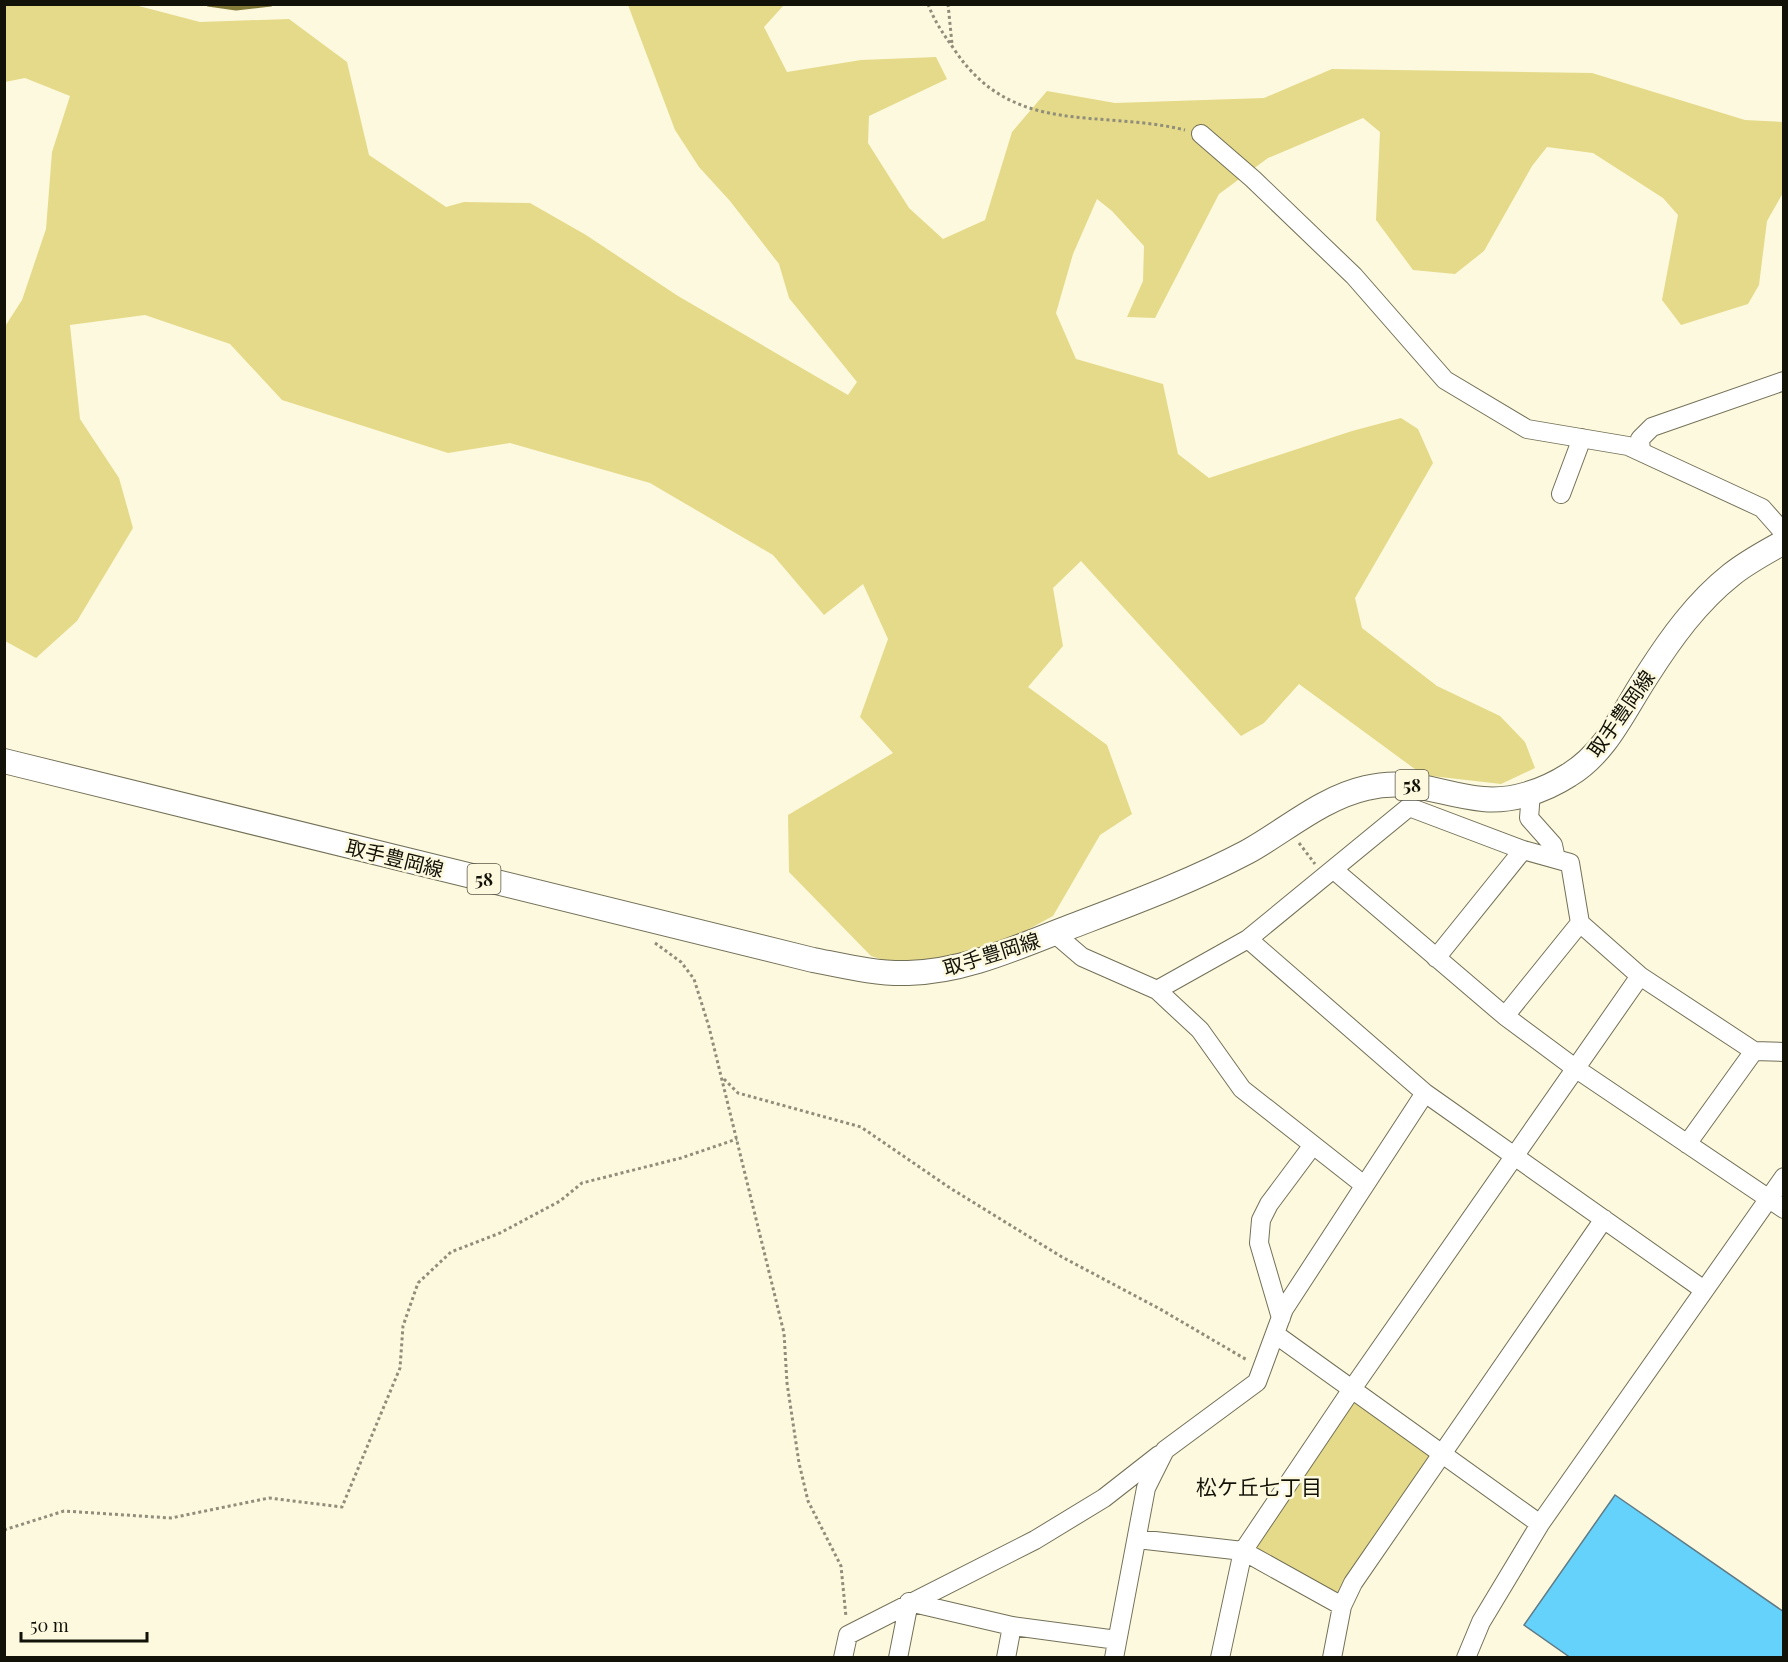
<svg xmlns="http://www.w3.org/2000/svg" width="1788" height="1662" font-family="'Playfair Display','Noto Sans JP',serif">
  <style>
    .green { fill: #e5da89 }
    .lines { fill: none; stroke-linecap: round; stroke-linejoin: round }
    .stream { stroke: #867c39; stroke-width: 5 }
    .building { fill: #65d2fb; stroke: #607b86; stroke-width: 1.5 }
    .minor-casing { stroke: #737058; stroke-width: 20 }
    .major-casing { stroke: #737058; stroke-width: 26 }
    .path { stroke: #908d7a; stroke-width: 3; stroke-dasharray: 3 3; stroke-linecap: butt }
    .minor { stroke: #fff; stroke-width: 18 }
    .major { stroke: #fff; stroke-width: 24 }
    .labels { text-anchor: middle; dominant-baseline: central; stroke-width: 5; stroke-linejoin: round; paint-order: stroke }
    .shield { fill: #fdf9de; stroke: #595749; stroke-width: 1.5 }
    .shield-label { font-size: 18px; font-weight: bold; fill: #131209 }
    .street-label { font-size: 20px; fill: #131209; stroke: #fdf9de }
    .neighbourhood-label { font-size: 21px; fill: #131209; stroke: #fdf9de }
  </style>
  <rect width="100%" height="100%" fill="#fdf9de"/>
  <!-- green -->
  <path class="green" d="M 5,5 L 135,5 L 200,22 L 289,19 L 347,62 L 369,155 L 446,207 L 464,202 L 530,203 L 586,235 L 678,296 L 848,395 L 857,382 L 789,298 L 779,264 L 730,201 L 699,167 L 675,130 L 628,5 L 784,5 L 764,27 L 787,72 L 861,60 L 936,57 L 947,79 L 869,116 L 868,143 L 909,208 L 943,239 L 985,220 L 1012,132 L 1047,91 L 1115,103 L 1264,98 L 1332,69 L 1592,73 L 1745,120 L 1783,122 L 1783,193 L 1767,221 L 1759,285 L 1748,304 L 1681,325 L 1662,300 L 1678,215 L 1663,198 L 1593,153 L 1547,147 L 1532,166 L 1484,251 L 1455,274 L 1413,270 L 1376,220 L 1380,132 L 1363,118 L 1268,158 L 1219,194 L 1155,318 L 1127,317 L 1143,281 L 1144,246 L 1112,211 L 1097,199 L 1073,254 L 1056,313 L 1076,359 L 1163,384 L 1178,454 L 1209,478 L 1352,431 L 1401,418 L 1418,429 L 1433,463 L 1355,598 L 1362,628 L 1437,686 L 1500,716 L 1525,742 L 1535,768 L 1501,784 L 1423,775 L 1299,684 L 1264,723 L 1241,736 L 1081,561 L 1053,588 L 1063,646 L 1028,687 L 1107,745 L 1132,814 L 1100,835 L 1053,916 L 1001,944 L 940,961 L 903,966 L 871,956 L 789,872 L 788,815 L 893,753 L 860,717 L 888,639 L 863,584 L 824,615 L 773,555 L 650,483 L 510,443 L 448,453 L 282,400 L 230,344 L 145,315 L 70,325 L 80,419 L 119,478 L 133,528 L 77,621 L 36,658 L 5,641 L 4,328 L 22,300 L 46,229 L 52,152 L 70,96 L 25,78 L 5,82 Z
    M 1352,1389 L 1444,1453 L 1342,1606 L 1243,1551 Z"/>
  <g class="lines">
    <!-- stream -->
    <path class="stream" d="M 208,4 L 236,8 L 271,4"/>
  </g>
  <!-- building -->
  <path class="building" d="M 1615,1495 L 1784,1612 L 1784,1658 L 1571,1658 L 1524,1625 Z"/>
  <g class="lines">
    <defs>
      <path id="minor" d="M 1201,134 L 1253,179 L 1354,276 L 1445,380 L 1527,429 L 1628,446 L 1762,508 L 1784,533
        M 1641,452 L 1640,439 L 1652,427 L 1784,381
        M 1561,494 L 1582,438
        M 1531,793 L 1529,818 L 1553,845 L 1556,859
        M 1334,870 L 1505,1016 L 1575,1068 L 1784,1209
        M 1054,933 L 1082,957 L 1157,990 L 1200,1030 L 1242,1089 L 1364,1185
        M 1436,958 L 1523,850
        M 1157,990 L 1248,939
        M 1505,1016 L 1580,923
        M 1425,1093 L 1704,1290
        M 1687,1144 L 1754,1051
        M 1281,1318 L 1259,1243 L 1261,1220 L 1269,1204 L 1313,1145
        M 1275,1334 L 1540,1524
        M 1137,1539 L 1243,1551 L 1342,1606
        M 909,1602 L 1012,1626 L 1117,1640
        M 843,1658 L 848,1635 L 1035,1540 L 1104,1498 L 1159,1455
        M 898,1658 L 909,1602
        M 1006,1658 L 1012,1626
        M 1114,1658 L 1146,1488 L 1165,1450 L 1257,1382 L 1284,1309 L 1425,1093 L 1248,939 L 1409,807 L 1523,850 L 1570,863 L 1580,923 L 1640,976 L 1754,1051 L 1784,1052
        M 1220,1658 L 1243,1551 L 1352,1389 L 1640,976
        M 1332,1658 L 1342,1606 L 1353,1583 L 1604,1219
        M 1466,1658 L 1481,1622 L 1540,1524 L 1784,1177"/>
      <path id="major" d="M 4,761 L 813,960 C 844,966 876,974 908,973 C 964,972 1018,947 1070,927 C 1130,904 1190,882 1247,852 C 1285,831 1322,798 1366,788 C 1412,777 1440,795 1483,799 C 1512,802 1544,791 1569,775 C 1607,752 1624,710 1648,674 C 1671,638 1697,602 1731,575 C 1747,562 1766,552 1784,542"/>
    </defs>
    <!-- minor casing -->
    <use href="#minor" class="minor-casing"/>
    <!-- major casing -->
    <use href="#major" class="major-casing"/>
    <!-- path -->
    <path class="path" d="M 928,4 C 935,23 945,36 956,52 C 1014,137 1099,109 1185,130
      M 948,4 L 952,44
      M 1299,843 L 1315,864
      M 655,943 L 681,962 L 694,979 L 709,1027 L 784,1333 L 787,1383 L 799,1463 L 808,1501 L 841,1566 L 846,1617
      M 724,1079 L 738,1093 L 861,1127 L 950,1188 L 1062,1257 L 1160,1309 L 1247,1360
      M 4,1530 L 64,1511 L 171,1518 L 269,1498 L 342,1507 L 400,1368 L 403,1326 L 418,1283 L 451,1252 L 500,1233 L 560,1201 L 582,1183 L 681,1158 L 737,1139"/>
    <!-- minor -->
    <use href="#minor" class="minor"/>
    <!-- major -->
    <use href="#major" class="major"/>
  </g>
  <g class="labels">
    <!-- shield labels -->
    <g class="shield">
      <rect x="1395.5" y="770" width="33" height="30" rx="4.5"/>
      <rect x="467.5" y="864" width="33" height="30" rx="4.5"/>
    </g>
    <g class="shield-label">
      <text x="1412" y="785">58</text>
      <text x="484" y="879">58</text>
    </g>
    <!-- street labels -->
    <g class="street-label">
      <text transform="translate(1620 713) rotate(-55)">取手豊岡線</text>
      <text transform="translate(395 857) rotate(14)">取手豊岡線</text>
      <text transform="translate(991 953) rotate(-17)">取手豊岡線</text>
    </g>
    <!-- neighbourhood labels -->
    <g class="neighbourhood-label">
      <text x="1259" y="1486">松ケ丘七丁目</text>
    </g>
  </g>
  <!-- border -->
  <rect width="1788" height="1662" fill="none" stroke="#131209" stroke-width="12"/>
  <!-- scale -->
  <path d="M21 1632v9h126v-9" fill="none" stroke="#131209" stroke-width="3"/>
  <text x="30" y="1632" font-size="18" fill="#131209" stroke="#fdf9de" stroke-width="4.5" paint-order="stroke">50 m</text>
</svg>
